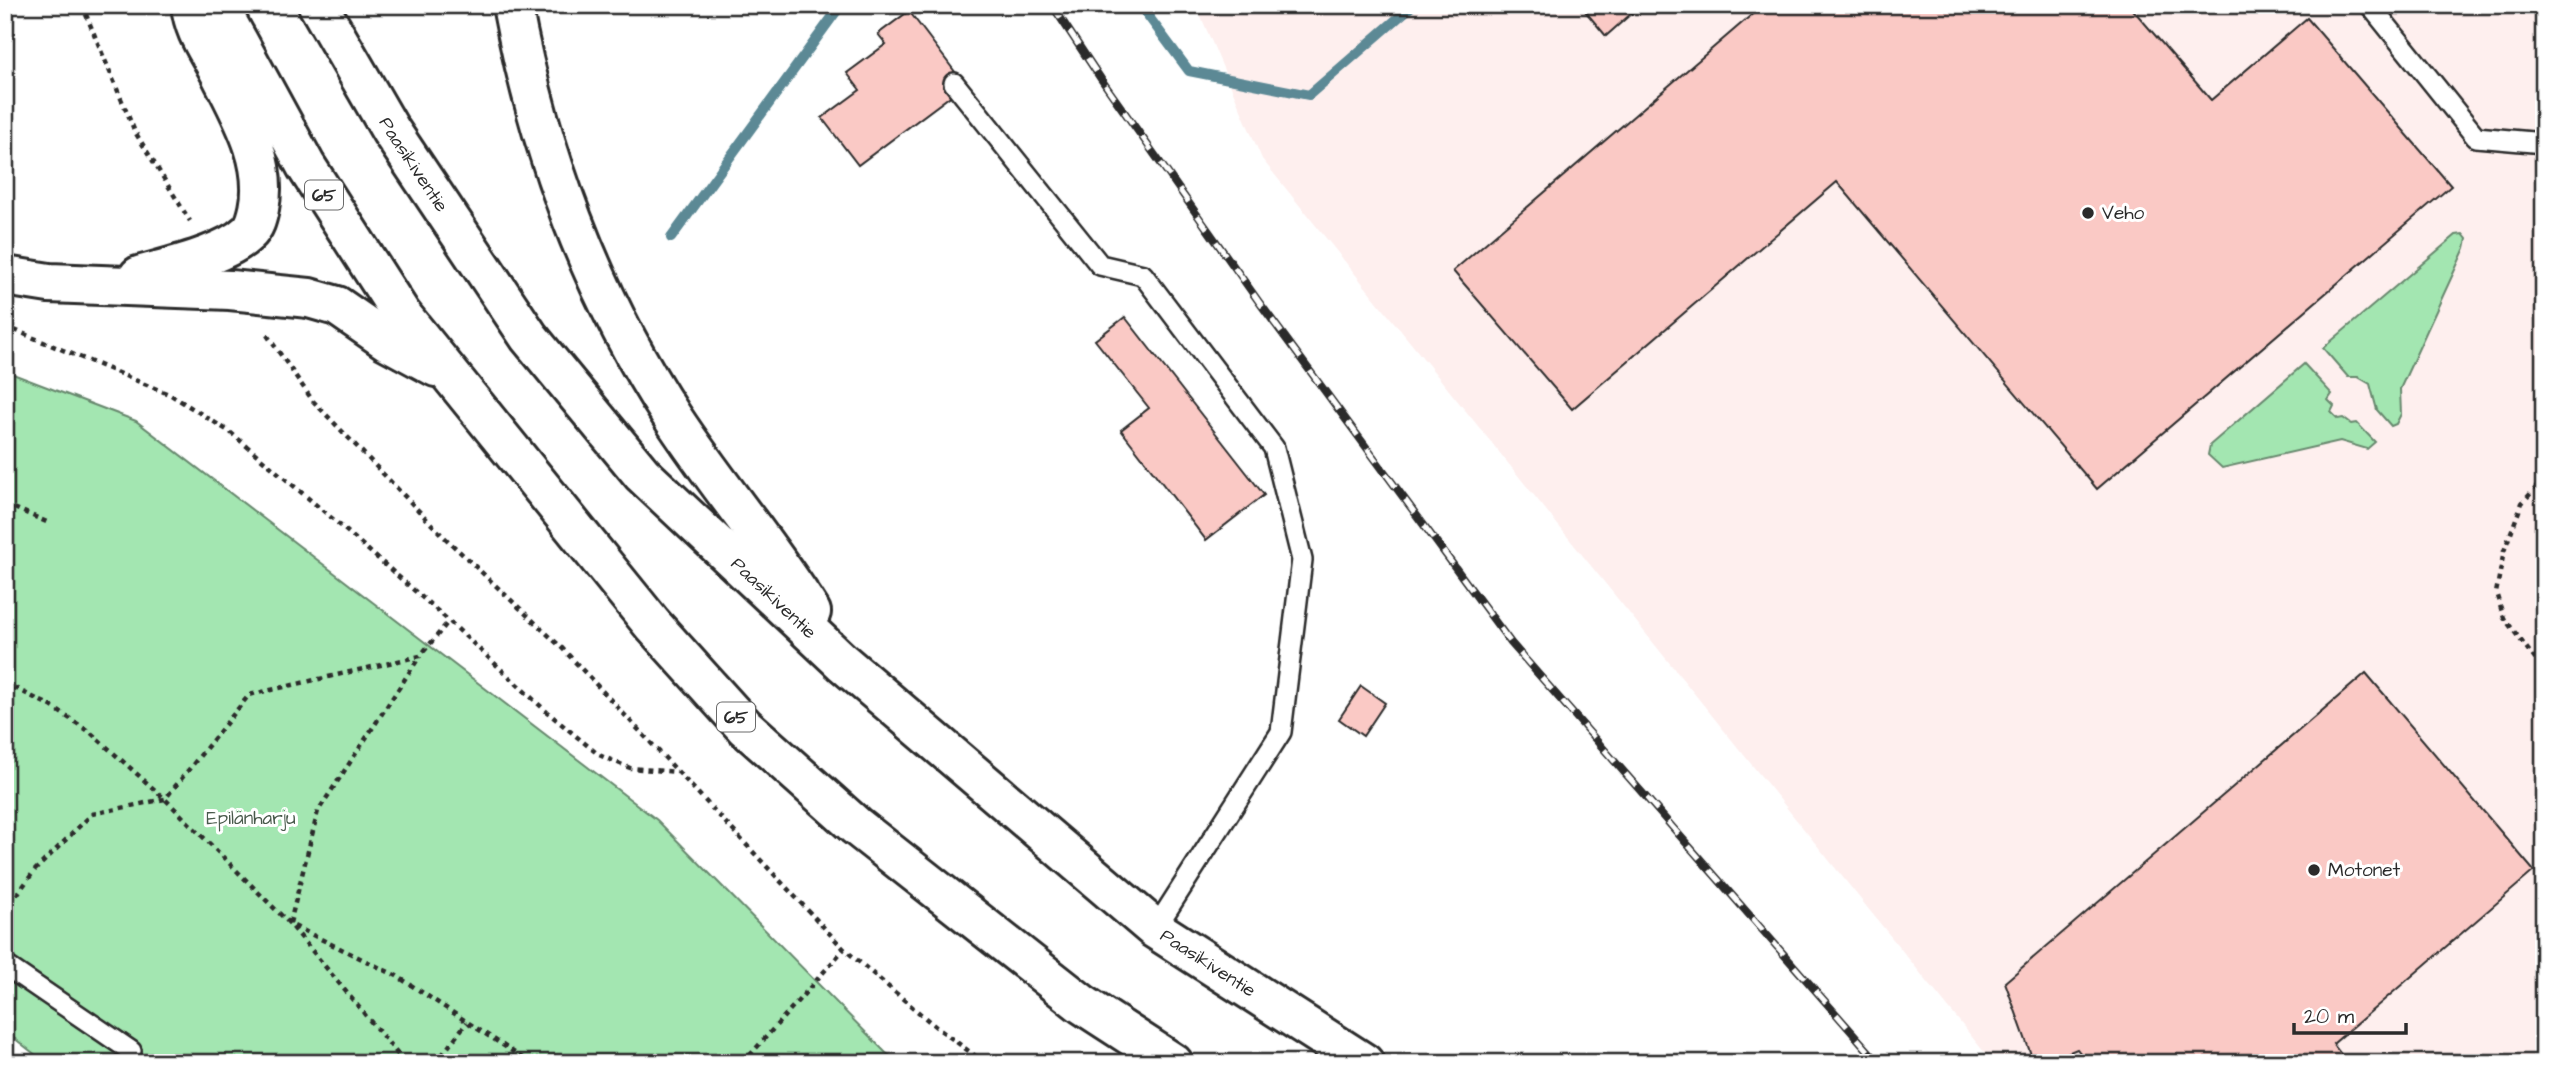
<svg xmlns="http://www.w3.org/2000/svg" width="2549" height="1068" font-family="'Architects Daughter',sans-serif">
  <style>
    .built { fill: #feefee }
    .green { fill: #a3e6b1; stroke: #67886e; stroke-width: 2 }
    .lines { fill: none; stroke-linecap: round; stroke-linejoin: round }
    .stream { stroke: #5c8995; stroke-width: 10 }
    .building { fill: #fac9c5; stroke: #2b2b2b; stroke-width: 2 }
    .lane-casing { stroke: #2b2b2b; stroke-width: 24 }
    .highway-casing { stroke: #2b2b2b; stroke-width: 44 }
    .path { stroke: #2b2b2b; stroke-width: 4.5; stroke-dasharray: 5 5; stroke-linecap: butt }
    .lane { stroke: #fff; stroke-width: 19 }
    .highway { stroke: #fff; stroke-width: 38 }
    .rail-casing { stroke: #2b2b2b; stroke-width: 8 }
    .rail { stroke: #fff; stroke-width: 5; stroke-dasharray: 16; stroke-linecap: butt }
    .poi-dot { fill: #2b2b2b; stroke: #fff; stroke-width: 2.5 }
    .labels { text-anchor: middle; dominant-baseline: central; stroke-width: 6; stroke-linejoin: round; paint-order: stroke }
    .shield { fill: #fff; stroke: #6b6b6b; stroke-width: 2 }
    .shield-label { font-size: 18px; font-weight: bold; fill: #2b2b2b }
    .street-label { font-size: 19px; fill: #2b2b2b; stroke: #fff }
    .poi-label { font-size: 19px; fill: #2b2b2b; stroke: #fff; text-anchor: start }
    .park-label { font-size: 19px; fill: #495a4c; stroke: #fff }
  </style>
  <rect width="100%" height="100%" fill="#fff"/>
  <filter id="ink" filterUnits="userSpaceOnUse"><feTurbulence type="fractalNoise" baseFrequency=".0143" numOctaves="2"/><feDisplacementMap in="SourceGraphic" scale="14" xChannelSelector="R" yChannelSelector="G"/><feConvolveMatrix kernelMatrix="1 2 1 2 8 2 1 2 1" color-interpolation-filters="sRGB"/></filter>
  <g filter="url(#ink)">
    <!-- built -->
    <path class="built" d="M 1196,5 L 2544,5 L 2544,1063 L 1993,1063 L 1262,159 Z"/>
    <!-- green -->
    <path class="green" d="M 2463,234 L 2467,239 L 2465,248 L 2400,389 L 2401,414 L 2396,424 L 2391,426 L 2377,410 L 2370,384 L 2358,377 L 2348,377 L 2323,348 L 2456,235 Z
      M 2304,364 L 2332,394 L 2328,400 L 2334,406 L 2331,412 L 2338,419 L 2343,418 L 2351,424 L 2357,423 L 2375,442 L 2367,449 L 2340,441 L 2222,468 L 2208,455 L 2210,445 Z
      M 5,371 L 136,421 L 657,820 L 886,1053 L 901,1063 L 46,1063 L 5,1031 Z"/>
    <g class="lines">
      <!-- stream -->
      <path class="stream" d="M 1140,5 L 1189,71 L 1309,95 L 1413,5
        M 671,238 L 841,5"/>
    </g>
    <!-- building -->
    <path class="building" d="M 1580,5 L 1641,5 L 1606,36 Z
      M 1763,5 L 2129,5 L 2211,100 L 2307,18 L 2451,186 L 2097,489 L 1837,182 L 1572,409 L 1453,271 Z
      M 909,11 L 965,85 L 858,165 L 822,118 L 860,90 L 847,73 L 886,44 L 878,34 Z
      M 1125,317 L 1264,495 L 1206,540 L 1121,430 L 1149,408 L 1095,340 Z
      M 2366,673 L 2534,871 L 2333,1044 L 2348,1063 L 2088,1063 L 2077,1049 L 2043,1063 L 2034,1063 L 2005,982 Z
      M 1361,686 L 1385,703 L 1363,736 L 1339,719 Z"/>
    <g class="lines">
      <defs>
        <path id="lane" d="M 2370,5 L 2476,137 L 2544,143
          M 954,83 L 1100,265 L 1143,275 L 1274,448 L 1302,560 L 1281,732 L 1155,929
          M 5,965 L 131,1051"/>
        <g id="highway">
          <path d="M 218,5 L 306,166 L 401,314 L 652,624 L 745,727 L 856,826 L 1082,1004 L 1173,1063"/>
          <path id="s1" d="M 318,5 L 391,131 L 529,337 L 642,474 L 842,662 L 1155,929 L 1364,1063"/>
          <path d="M 512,5 C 539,151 592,294 673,418 C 717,485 769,545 811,612"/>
          <path d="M 5,276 L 49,283 L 230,290 L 309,298 L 337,306 L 386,340 L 436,367"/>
          <path d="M 139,276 C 170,267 225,255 248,233 C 255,227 257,218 259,209 C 269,161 241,115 220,73 C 208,49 194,33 191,5"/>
        </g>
      </defs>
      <!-- lane casing -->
      <use href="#lane" class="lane-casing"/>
      <!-- highway casing -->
      <use href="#highway" class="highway-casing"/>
      <!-- path -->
      <path class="path" d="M 82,5 L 135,132 L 190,221
        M 5,326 L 171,395 L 230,432 L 334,520 L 449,621 L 547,712 L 599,755 L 630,768 L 677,772
        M 267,335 L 313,401 L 443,536 L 562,648 L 844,949 L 936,1027 L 985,1063
        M 2544,479 L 2522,503 L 2504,551 L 2496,593 L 2504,618 L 2544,671
        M 5,504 L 49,523
        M 5,683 L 51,706 L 90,732 L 165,799 L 290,924 L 405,1063
        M 5,911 L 35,870 L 92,814 L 165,799 L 249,695 L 420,656 L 449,621
        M 290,923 L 318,811 L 420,656
        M 294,926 L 397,976 L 530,1063
        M 436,1063 L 467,1022
        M 743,1063 L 844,949"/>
      <!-- lane -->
      <use href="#lane" class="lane"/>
      <!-- highway -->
      <use href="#highway" class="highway"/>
      <defs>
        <path id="rail" d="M 1052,5 L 1101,79 L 1259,302 L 1511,643 L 1879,1063"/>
      </defs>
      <!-- rail casing -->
      <use href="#rail" class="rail-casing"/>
      <!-- rail -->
      <use href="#rail" class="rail"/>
    </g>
  </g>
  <!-- markers -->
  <g class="poi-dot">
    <circle cx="2088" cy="213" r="7"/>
    <circle cx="2314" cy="870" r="7"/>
  </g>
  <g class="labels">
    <!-- shield labels -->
    <g class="shield">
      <rect x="305" y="180.5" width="38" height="29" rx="5"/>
      <rect x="717" y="702.5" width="38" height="29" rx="5"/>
    </g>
    <g class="shield-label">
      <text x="324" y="195">65</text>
      <text x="736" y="717">65</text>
    </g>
    <!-- street labels -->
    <g class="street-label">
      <text stroke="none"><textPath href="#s1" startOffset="186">Paasikiventie</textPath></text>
      <text stroke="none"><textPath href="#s1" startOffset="752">Paasikiventie</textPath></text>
      <text stroke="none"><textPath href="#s1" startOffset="1320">Paasikiventie</textPath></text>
    </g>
    <!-- poi labels -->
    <g class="poi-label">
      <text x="2102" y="213">Veho</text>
      <text x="2328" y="870">Motonet</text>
    </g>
    <!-- park labels -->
    <g class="park-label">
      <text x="251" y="818">Epilänharju</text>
    </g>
  </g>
  <!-- margin -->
  <rect width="2549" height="1068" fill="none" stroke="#fff" stroke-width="28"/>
  <rect x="14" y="14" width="2521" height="1040" fill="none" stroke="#2b2b2b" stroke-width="2.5" filter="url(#ink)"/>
  <!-- scale -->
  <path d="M2294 1023v10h112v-10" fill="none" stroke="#2b2b2b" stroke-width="3.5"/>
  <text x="2304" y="1023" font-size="21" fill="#2b2b2b" stroke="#ffffff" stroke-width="5" paint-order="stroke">20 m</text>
</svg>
